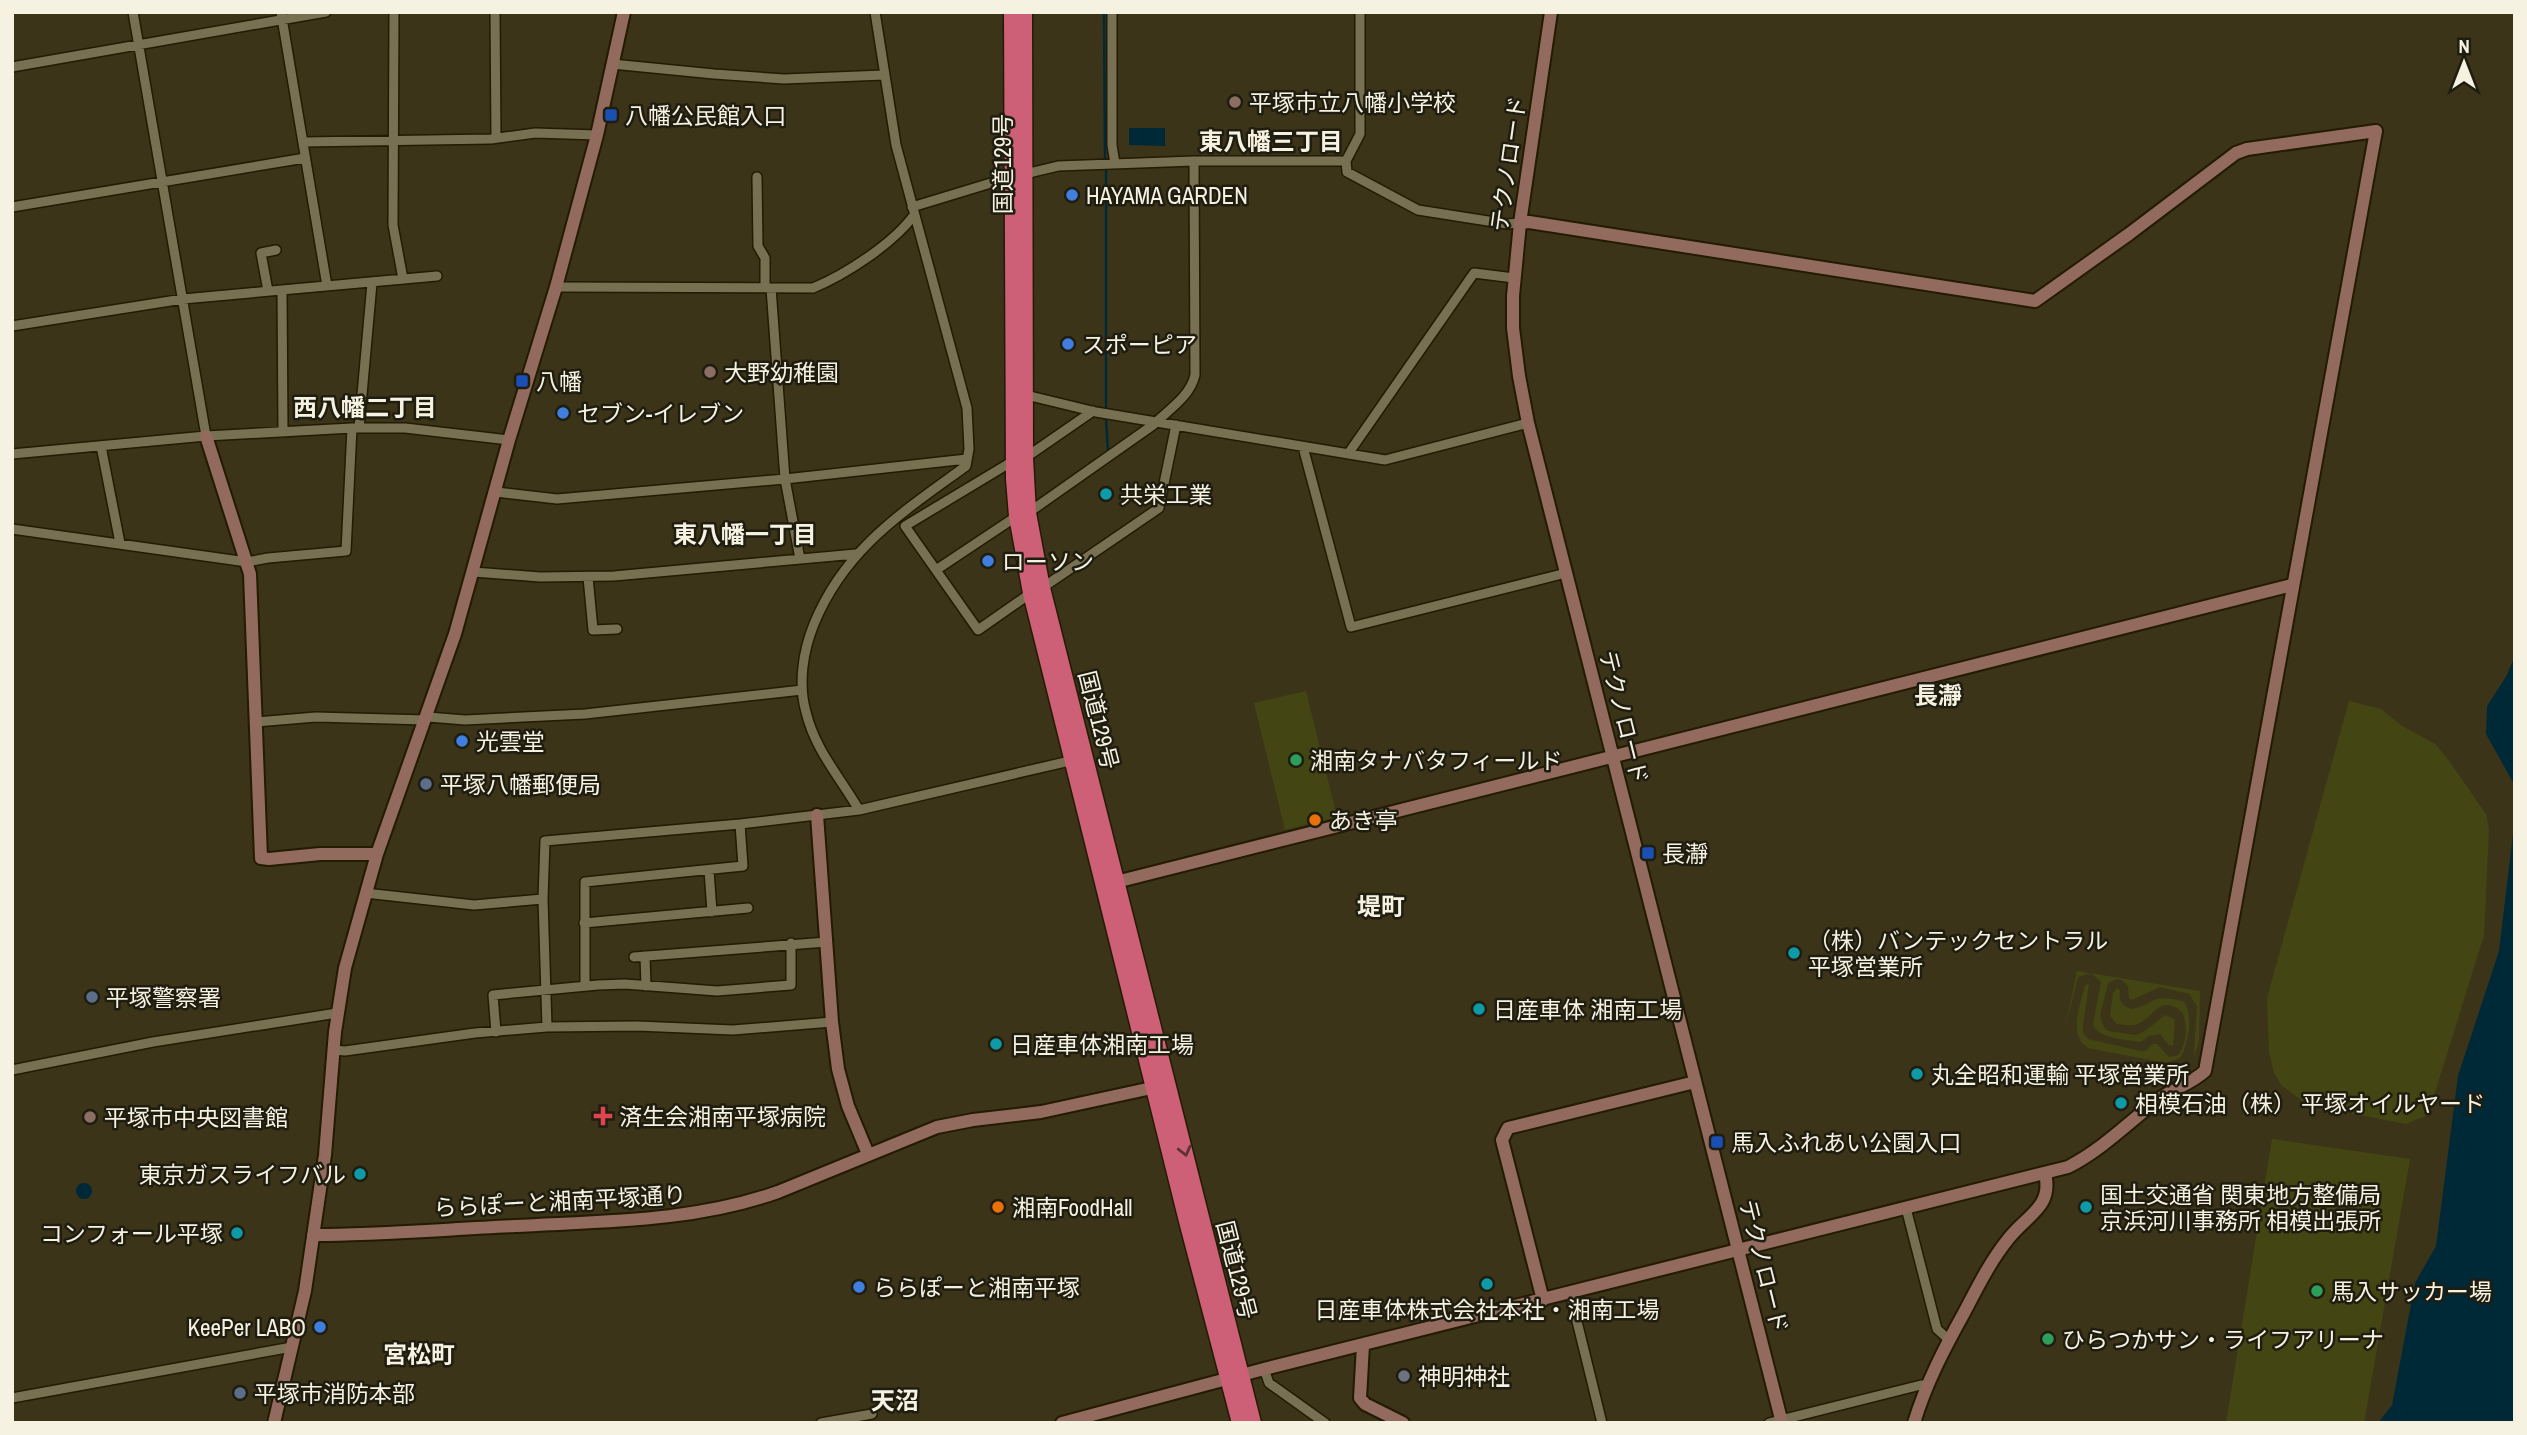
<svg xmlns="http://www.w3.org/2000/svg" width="2527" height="1435" font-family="'Archivo Narrow','Noto Sans JP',sans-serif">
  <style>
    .green { fill: #434613 }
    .water { fill: #002937 }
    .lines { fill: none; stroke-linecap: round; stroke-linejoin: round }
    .stream { stroke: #002937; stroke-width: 2.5 }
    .street-casing { stroke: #231b02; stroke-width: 12 }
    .secondary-casing { stroke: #231b02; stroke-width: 16 }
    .highway-casing { stroke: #231b02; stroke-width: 19 }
    .street { stroke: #787053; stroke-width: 9 }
    .secondary { stroke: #926b5e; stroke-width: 12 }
    .highway { stroke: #cd5f76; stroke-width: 16 }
    .oneway { stroke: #5c3334 }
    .education-dot { fill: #8d6e63; stroke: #1f1c10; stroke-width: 2.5 }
    .transit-dot { fill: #1a4fb4; stroke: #1f1c10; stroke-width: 2.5 }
    .shop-dot { fill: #3f7fe0; stroke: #1f1c10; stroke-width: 2.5 }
    .culture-dot { fill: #0f9aa8; stroke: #1f1c10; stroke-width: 2.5 }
    .leisure-dot { fill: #2e9e5b; stroke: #1f1c10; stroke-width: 2.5 }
    .service-dot { fill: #5c6f8a; stroke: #1f1c10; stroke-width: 2.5 }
    .food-dot { fill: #e8710a; stroke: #1f1c10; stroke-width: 2.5 }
    .health-dot { fill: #e0444e; stroke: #1f1c10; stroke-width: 2.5 }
    .worship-dot { fill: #6b7280; stroke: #1f1c10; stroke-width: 2.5 }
    .labels { text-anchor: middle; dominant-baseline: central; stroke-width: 5; stroke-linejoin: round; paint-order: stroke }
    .poi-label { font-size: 23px; fill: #f6f2e2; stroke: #1f1c10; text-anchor: start }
    .street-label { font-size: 23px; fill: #f6f2e2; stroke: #1f1c10 }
    .neighbourhood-label { font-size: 24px; font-weight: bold; fill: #f6f2e2; stroke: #1f1c10 }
  </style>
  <rect width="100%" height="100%" fill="#3c3419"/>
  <!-- green -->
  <path class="green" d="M 1306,691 L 1337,817 L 1285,830 L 1254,703 Z
    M 2349,701 L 2381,709 L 2402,726 L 2435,744 L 2447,758 L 2486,814 L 2489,829 L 2484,935 L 2428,1115 L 2406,1124 L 2308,1105 L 2281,1085 L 2274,1073 L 2269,1052 L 2267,998 Z
    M 2077,971 L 2200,991 L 2199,1042 L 2194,1056 L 2197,1006 L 2189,994 L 2160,987 L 2132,1000 L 2129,998 L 2128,986 L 2122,980 L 2116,979 L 2108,983 L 2100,1016 L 2104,1027 L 2108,1031 L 2136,1035 L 2145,1031 L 2165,1015 L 2175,1019 L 2173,1046 L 2169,1045 L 2160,1034 L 2149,1036 L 2140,1042 C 2125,1039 2098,1039 2093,1024 L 2101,982 L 2091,973 L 2078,977 L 2064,1033 Z
    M 2089,984 L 2083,1025 L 2083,1032 L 2088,1039 L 2140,1051 L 2146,1051 L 2152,1044 L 2157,1044 L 2169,1057 L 2178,1055 C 2187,1044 2188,1024 2182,1012 C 2159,992 2153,1021 2134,1025 C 2128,1026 2122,1024 2117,1024 L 2110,1016 L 2113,993 L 2117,988 L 2120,990 C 2118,1001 2122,1007 2133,1009 C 2159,1001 2152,994 2183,1001 C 2194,1013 2189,1045 2180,1058 L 2166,1063 L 2088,1048 C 2067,1035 2081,1004 2085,985 Z
    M 2272,1139 L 2410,1159 L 2364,1423 L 2226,1423 Z"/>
  <!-- water -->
  <path class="water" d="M 1129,128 L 1165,128 L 1165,146 L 1129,145 Z
    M 2515,655 L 2515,786 L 2486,734 L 2487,706 L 2507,675 Z
    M 2515,817 L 2515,1423 L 2378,1423 L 2392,1405 L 2415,1283 L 2436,1246 L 2458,1076 L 2499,951 Z
    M76 1191a8 8 0 1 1 16 0a8 8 0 1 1-16 0Z"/>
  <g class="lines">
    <!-- stream -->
    <path class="stream" d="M 1104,12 L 1105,158
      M 1106,169 L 1106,408
      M 1106,418 L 1108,453"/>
    <defs>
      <path id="street" d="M 133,12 L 206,436
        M 281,12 L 327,286
        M 394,12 L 393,225 L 403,279
        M 495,12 L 496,138
        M 1112,12 L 1112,145 L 1115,164
        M 612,64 L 714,74 L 784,79 L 884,75
        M 12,67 L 326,12
        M 303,142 L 491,139 L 535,133 L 597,135
        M 1346,161 L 1360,134 L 1360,12
        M 757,177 L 758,246 L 765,258 L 765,288
        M 12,207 L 305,158
        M 912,207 L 1004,179 L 1058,166 L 1194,161 L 1346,161 L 1347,172 L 1418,210 L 1507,224 L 1520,223
        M 556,287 L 813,288 C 845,275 894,243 914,215
        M 771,288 L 785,479 L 800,559
        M 282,290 L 283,431
        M 268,291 L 261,253 L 276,250
        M 12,326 L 183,299 L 437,276
        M 1026,395 L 1096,412 L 1385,460 L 1528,423
        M 359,428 L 372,283
        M 101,446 L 120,543
        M 1303,447 L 1351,627 L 1566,573
        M 12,454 L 206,436 L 352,428 L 405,428 L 509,440
        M 1348,454 L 1474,273 L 1514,278
        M 1025,458 L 1093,411
        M 1013,461 L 905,526 L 978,630 L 1031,593
        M 496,492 L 557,499 L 785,479 L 967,459
        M 1028,513 L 1153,425 C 1168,410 1190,397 1195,375 L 1194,161
        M 12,529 L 247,562 L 268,558 L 346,551 L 352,428
        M 936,570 L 1017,516
        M 473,572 L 540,577 L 614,576 L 856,554
        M 588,577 L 593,630 L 617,629
        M 1042,588 L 1159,508 L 1176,425
        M 428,717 L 465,720 L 585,714 L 802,690
        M 256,722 L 316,717 L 426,720
        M 859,810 C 840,777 815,750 806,712 C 798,684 803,651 814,624 C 845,548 903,512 966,466 L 969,449 L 967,408 L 896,145 L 875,12
        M 709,870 L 712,912
        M 365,893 L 474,905 L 543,899
        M 584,923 L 748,908
        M 645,956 L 646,986
        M 634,957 L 827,942
        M 585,986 L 585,882 L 743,866 L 740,824
        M 547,1027 L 543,899 L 545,841 L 740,824 L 859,810 L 1074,760
        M 496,1032 L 493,995 L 598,985 L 625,984 L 717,991 L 791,985 L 791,943
        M 333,1050 L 345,1051 L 475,1033 L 547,1027 L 637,1026 L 733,1030 L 832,1022
        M 12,1070 L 153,1042 L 337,1013
        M 1906,1208 L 1937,1329 L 1948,1339
        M 1570,1293 L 1602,1423
        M 1264,1369 L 1269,1383 L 1325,1423
        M 12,1398 L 292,1347
        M 821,1423 L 872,1414
        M 1769,1423 L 1921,1385 L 1927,1385"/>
      <path id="secondary" d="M 1551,12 L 1520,223 L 1513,296 L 1513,328 L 1519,376 L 1528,423 L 1782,1423
        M 206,436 L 250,574 L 261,858 L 269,859 L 320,854 L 377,854
        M 817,815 L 832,1022 L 838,1069 L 848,1106 L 868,1154
        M 1108,884 L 2292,585
        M 313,1235 C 380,1235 448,1229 515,1226 C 604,1221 693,1222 778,1192 L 937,1127 L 973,1120 L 1041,1112 L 1161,1086
        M 1543,1300 L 1502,1140 L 1508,1128 L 1695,1082
        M 1363,1345 L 1360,1398 L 1365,1404 L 1403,1423
        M 274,1423 L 305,1291 L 325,1155 L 335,1032 L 345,968 L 377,854 L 455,634 L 509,440 L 556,287 L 597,135 L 624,12
        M 1062,1423 L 1264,1369 L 2068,1167 C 2101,1150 2126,1125 2155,1102 C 2170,1090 2191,1084 2205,1071 L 2376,131 L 2247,149 L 2236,153 L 2129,234 L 2035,301 L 1529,222 L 1520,223
        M 1914,1423 C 1926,1383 1945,1347 1965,1311 C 1978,1286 1991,1260 2009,1238 C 2028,1214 2053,1207 2045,1173"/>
      <path id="highway" d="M 1012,12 L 1014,479 L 1017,516 L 1031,593 L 1187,1221 L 1240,1423
        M 1024,12 L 1025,458 L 1028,513 L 1042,588 L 1253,1423"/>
    </defs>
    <!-- street casing -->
    <use href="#street" class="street-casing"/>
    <!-- secondary casing -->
    <use href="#secondary" class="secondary-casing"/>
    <!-- highway casing -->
    <use href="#highway" class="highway-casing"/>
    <!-- street -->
    <use href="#street" class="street"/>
    <!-- secondary -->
    <use href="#secondary" class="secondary"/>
    <!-- highway -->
    <use href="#highway" class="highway"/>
  </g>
  <!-- one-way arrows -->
  <defs><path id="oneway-chevron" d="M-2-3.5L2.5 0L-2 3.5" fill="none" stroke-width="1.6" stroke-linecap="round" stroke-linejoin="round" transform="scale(1.75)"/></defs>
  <use class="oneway" href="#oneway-chevron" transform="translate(1185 1151) rotate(76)"/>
  <!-- markers -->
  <g class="education-dot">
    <circle cx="1235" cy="102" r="7"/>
    <circle cx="710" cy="372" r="7"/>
    <circle cx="90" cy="1117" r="7"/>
  </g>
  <g class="transit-dot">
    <rect x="604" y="108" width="14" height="14" rx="3.5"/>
    <rect x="515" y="374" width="14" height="14" rx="3.5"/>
    <rect x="1641" y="846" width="14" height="14" rx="3.5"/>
    <rect x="1710" y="1135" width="14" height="14" rx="3.5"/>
  </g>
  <g class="shop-dot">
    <circle cx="1072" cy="195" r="7"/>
    <circle cx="1068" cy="344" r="7"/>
    <circle cx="563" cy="413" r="7"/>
    <circle cx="988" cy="561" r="7"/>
    <circle cx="462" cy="741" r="7"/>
    <circle cx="859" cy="1287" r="7"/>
    <circle cx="320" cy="1327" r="7"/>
  </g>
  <g class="culture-dot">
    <circle cx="1106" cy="494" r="7"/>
    <circle cx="1794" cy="953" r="7"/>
    <circle cx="1479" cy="1009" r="7"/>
    <circle cx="996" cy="1044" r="7"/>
    <circle cx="1917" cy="1074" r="7"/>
    <circle cx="2121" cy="1103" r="7"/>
    <circle cx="360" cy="1174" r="7"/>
    <circle cx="2086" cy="1207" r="7"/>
    <circle cx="237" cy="1233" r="7"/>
    <circle cx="1487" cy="1284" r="7"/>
  </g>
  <g class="leisure-dot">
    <circle cx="1296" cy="760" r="7"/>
    <circle cx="2317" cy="1291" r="7"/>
    <circle cx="2048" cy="1339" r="7"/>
  </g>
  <g class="service-dot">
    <circle cx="426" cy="784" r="7"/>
    <circle cx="92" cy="997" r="7"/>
    <circle cx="240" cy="1393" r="7"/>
  </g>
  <g class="food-dot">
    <circle cx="1315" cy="820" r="7"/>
    <circle cx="998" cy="1207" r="7"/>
  </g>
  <path class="health-dot" d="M599.5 1105.5h7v7h7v7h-7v7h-7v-7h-7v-7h7z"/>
  <circle class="worship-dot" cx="1404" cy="1376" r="7"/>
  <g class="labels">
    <!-- poi labels -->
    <g class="poi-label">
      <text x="1249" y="102">平塚市立八幡小学校</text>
      <text x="625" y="115">八幡公民館入口</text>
      <text x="1086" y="195">HAYAMA GARDEN</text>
      <text x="1082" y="344">スポーピア</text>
      <text x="724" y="372">大野幼稚園</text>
      <text x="536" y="381">八幡</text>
      <text x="577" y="413">セブン-イレブン</text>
      <text x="1120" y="494">共栄工業</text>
      <text x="1002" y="561">ローソン</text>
      <text x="476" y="741">光雲堂</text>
      <text x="1310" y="760">湘南タナバタフィールド</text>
      <text x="440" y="784">平塚八幡郵便局</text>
      <text x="1329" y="820">あき亭</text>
      <text x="1662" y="853">長瀞</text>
      <text x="1808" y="940">（株）バンテックセントラル<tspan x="1808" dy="26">平塚営業所</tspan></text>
      <text x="106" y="997">平塚警察署</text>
      <text x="1493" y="1009">日産車体 湘南工場</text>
      <text x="1010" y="1044">日産車体湘南工場</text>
      <text x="1931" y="1074">丸全昭和運輸 平塚営業所</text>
      <text x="2135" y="1103">相模石油（株） 平塚オイルヤード</text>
      <text x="619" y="1116">済生会湘南平塚病院</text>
      <text x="104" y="1117">平塚市中央図書館</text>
      <text x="1731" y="1142">馬入ふれあい公園入口</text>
      <text x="346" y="1174" text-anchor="end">東京ガスライフバル</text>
      <text x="2100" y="1194">国土交通省 関東地方整備局<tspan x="2100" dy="26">京浜河川事務所 相模出張所</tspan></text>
      <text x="1012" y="1207">湘南FoodHall</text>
      <text x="223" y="1233" text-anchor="end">コンフォール平塚</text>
      <text x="873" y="1287">ららぽーと湘南平塚</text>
      <text x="2331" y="1291">馬入サッカー場</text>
      <text x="1487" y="1309" text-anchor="middle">日産車体株式会社本社・湘南工場</text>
      <text x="306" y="1327" text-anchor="end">KeePer LABO</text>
      <text x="2062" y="1339">ひらつかサン・ライフアリーナ</text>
      <text x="1418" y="1376">神明神社</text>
      <text x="254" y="1393">平塚市消防本部</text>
    </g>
    <!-- street labels -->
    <g class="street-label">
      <text transform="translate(1002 164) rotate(-90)">国道129号</text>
      <text transform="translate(1508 164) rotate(-82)">テクノロード</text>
      <text transform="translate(1624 717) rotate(76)">テクノロード</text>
      <text transform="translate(1099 720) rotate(76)">国道129号</text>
      <text transform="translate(560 1201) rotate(-3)">ららぽーと湘南平塚通り</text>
      <text transform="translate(1764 1266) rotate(76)">テクノロード</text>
      <text transform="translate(1237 1270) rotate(76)">国道129号</text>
    </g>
    <!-- neighbourhood labels -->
    <g class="neighbourhood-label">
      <text x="1271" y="141">東八幡三丁目</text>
      <text x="365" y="407">西八幡二丁目</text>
      <text x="745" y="534">東八幡一丁目</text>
      <text x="1938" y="695">長瀞</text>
      <text x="1381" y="906">堤町</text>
      <text x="419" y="1354">宮松町</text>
      <text x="895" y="1400">天沼</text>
    </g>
  </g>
  <!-- border -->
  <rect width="2527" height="1435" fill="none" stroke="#f6f2e2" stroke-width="28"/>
  <!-- north arrow -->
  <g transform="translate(2464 63)" stroke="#1f1c10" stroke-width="5" paint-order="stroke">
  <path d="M0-5L12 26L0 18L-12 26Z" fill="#f6f2e2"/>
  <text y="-10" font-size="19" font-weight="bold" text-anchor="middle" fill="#f6f2e2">N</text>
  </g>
</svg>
